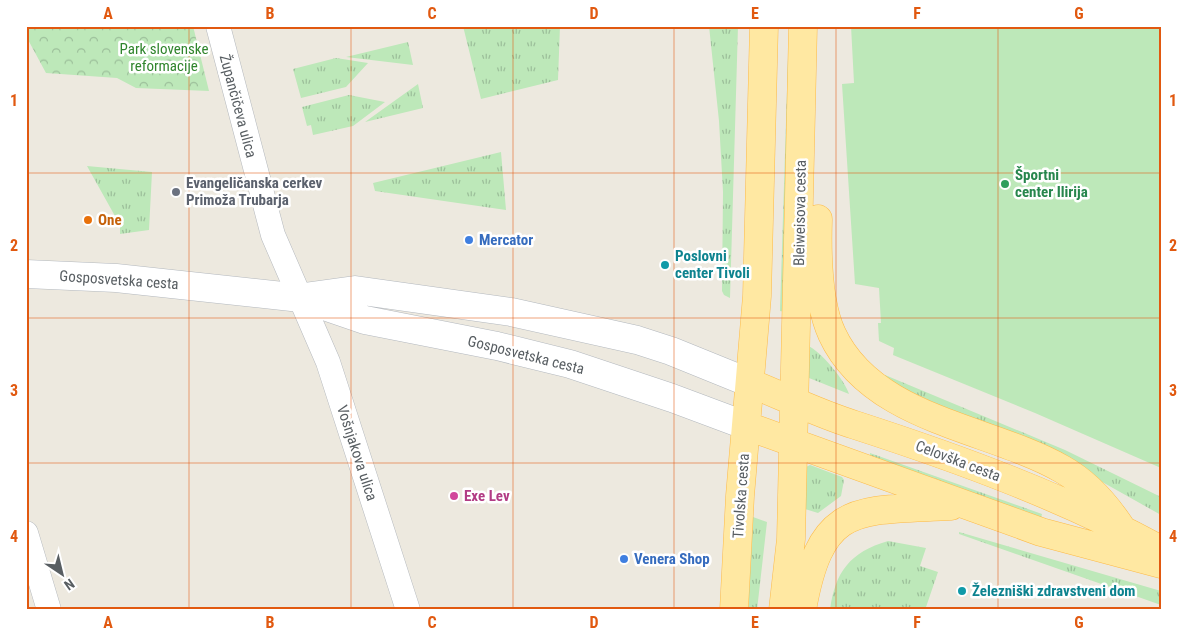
<svg xmlns="http://www.w3.org/2000/svg" width="1187" height="636" font-family="'Roboto Condensed',sans-serif">
  <style>
    .grass { fill: url(#grass-tufts) }
    .park { fill: url(#park-crowns) }
    .pitch { fill: #bde8b9 }
    .lines { fill: none; stroke-linecap: round; stroke-linejoin: round }
    .street-casing { stroke: #b5b9be; stroke-width: 25 }
    .secondary-casing { stroke: #b3b8be; stroke-width: 29 }
    .primary-casing { stroke: #fdba48; stroke-width: 29 }
    .street { stroke: #fff; stroke-width: 24 }
    .secondary { stroke: #fff; stroke-width: 28 }
    .primary { stroke: #ffe8a2; stroke-width: 28 }
    .grid { fill: none; stroke: #e15910; stroke-width: 1; stroke-opacity: 0.55 }
    .leisure-dot { fill: #2e9e5b; stroke: #fff; stroke-width: 2 }
    .worship-dot { fill: #6b7280; stroke: #fff; stroke-width: 2 }
    .food-dot { fill: #e8710a; stroke: #fff; stroke-width: 2 }
    .shop-dot { fill: #3f7fe0; stroke: #fff; stroke-width: 2 }
    .culture-dot { fill: #0f9aa8; stroke: #fff; stroke-width: 2 }
    .hotel-dot { fill: #d1479c; stroke: #fff; stroke-width: 2 }
    .labels { text-anchor: middle; dominant-baseline: central; stroke-width: 5; stroke-linejoin: round; paint-order: stroke }
    .park-label { font-size: 15px; fill: #30852d; stroke: #fff }
    .street-label { font-size: 15px; fill: #585e62; stroke: #fff }
    .leisure-label { font-size: 15px; font-weight: bold; fill: #27864d; stroke: #fff; text-anchor: start }
    .worship-label { font-size: 15px; font-weight: bold; fill: #5b616d; stroke: #fff; text-anchor: start }
    .food-label { font-size: 15px; font-weight: bold; fill: #c56008; stroke: #fff; text-anchor: start }
    .shop-label { font-size: 15px; font-weight: bold; fill: #366cbe; stroke: #fff; text-anchor: start }
    .culture-label { font-size: 15px; font-weight: bold; fill: #0d838f; stroke: #fff; text-anchor: start }
    .hotel-label { font-size: 15px; font-weight: bold; fill: #b23c85; stroke: #fff; text-anchor: start }
    .neatline { fill: none; stroke: #e15910; stroke-width: 2 }
    .grid-label { font-size: 16px; text-anchor: middle; font-weight: bold; fill: #e15910 }
  </style>
  <defs>
    <pattern id="grass-tufts" width="24" height="20" patternUnits="userSpaceOnUse" patternTransform="scale(1.25)"><rect width="24" height="20" fill="#bde8b9"/><path d="M3 7l-1-3M5 7V3M7 7l1-3M15 17l-1-3M17 17v-4M19 17l1-3" fill="none" stroke="#9cbf9a"/></pattern>
    <pattern id="park-crowns" width="20" height="18" patternUnits="userSpaceOnUse" patternTransform="scale(1.25)"><rect width="20" height="18" fill="#bde8b9"/><path d="M2 6a3 3 0 1 1 6 0M12 15a3 3 0 1 1 6 0" fill="none" stroke="#9cbf9a"/></pattern>
  </defs>
  <rect width="100%" height="100%" fill="#ede9df"/>
  <!-- grass -->
  <path class="grass" d="M 463,26 L 560,26 L 558,80 L 481,99 Z
    M 709,26 L 738,26 L 730,298 L 724,295 L 722,291 L 723,192 L 719,121 Z
    M 408,42 L 413,65 L 346,57 Z
    M 336,58 L 368,63 L 346,87 L 301,98 L 293,69 Z
    M 788,58 L 790,58 L 785,312 L 780,311 Z
    M 418,84 L 423,108 L 365,122 Z
    M 349,95 L 385,102 L 353,126 L 313,135 L 311,125 L 307,126 L 302,107 Z
    M 501,152 L 506,210 L 375,191 L 373,183 Z
    M 87,166 L 152,172 L 149,230 L 120,234 L 120,225 Z
    M 808,346 C 820,350 846,382 849,394 L 809,378 L 807,372 Z
    M 885,375 L 1065,450 L 1161,497 L 1161,515 L 1088,474 L 883,379 Z
    M 870,453 L 1042,514 L 1041,518 L 870,458 Z
    M 810,465 L 842,477 L 844,480 L 841,496 L 818,513 L 805,509 L 806,467 Z
    M 753,517 L 767,522 L 757,610 L 748,610 Z
    M 959,532 L 1161,591 L 1161,605 L 959,534 Z
    M 888,541 L 926,548 L 920,566 L 938,572 L 925,610 L 830,610 C 835,572 850,552 888,541 Z"/>
  <!-- park -->
  <path class="park" d="M 26,26 L 193,26 L 209,91 L 136,88 L 117,78 L 46,73 L 26,36 Z"/>
  <!-- pitch -->
  <path class="pitch" d="M 851,26 L 1161,26 L 1161,468 L 1035,413 L 893,355 L 894,348 L 879,341 L 878,323 L 881,323 L 879,288 L 855,284 L 842,84 L 854,83 Z"/>
  <g class="lines">
    <defs>
      <path id="street" d="M 218,26 L 273,235 L 328,362 L 408,610
        M 26,533 L 49,610"/>
      <path id="secondary" d="M 26,274 L 116,278 L 301,298 L 365,320 L 497,346 L 570,364 L 672,398 L 747,426
        M 304,297 L 355,290 L 511,312 L 637,340 L 671,351 L 750,383"/>
      <path id="primary" d="M 818,219 C 817,252 818,304 832,334 C 872,420 988,427 1062,469 C 1087,483 1107,506 1122,529
        M 750,383 C 785,397 819,414 855,425 C 960,459 1064,497 1161,550
        M 747,426 L 1041,532 L 1161,564
        M 734,610 L 740,496 L 757,296 L 764,26
        M 783,610 L 791,539 L 803,26
        M 802,610 C 821,501 857,511 951,506"/>
    </defs>
    <!-- street casing -->
    <use href="#street" class="street-casing"/>
    <!-- secondary casing -->
    <use href="#secondary" class="secondary-casing"/>
    <!-- primary casing -->
    <use href="#primary" class="primary-casing"/>
    <!-- street -->
    <use href="#street" class="street"/>
    <!-- secondary -->
    <use href="#secondary" class="secondary"/>
    <!-- primary -->
    <use href="#primary" class="primary"/>
  </g>
  <!-- grid -->
  <path class="grid" d="M 189,26 L 189,610M 351,26 L 351,610M 513,26 L 513,610M 674,26 L 674,610M 836,26 L 836,610M 998,26 L 998,610M 26,173 L 1161,173M 26,318 L 1161,318M 26,463 L 1161,463"/>
  <!-- markers -->
  <circle class="leisure-dot" cx="1005" cy="184" r="5"/>
  <circle class="worship-dot" cx="176" cy="192" r="5"/>
  <circle class="food-dot" cx="88" cy="220" r="5"/>
  <g class="shop-dot">
    <circle cx="469" cy="240" r="5"/>
    <circle cx="624" cy="559" r="5"/>
  </g>
  <g class="culture-dot">
    <circle cx="665" cy="265" r="5"/>
    <circle cx="962" cy="591" r="5"/>
  </g>
  <circle class="hotel-dot" cx="454" cy="496" r="5"/>
  <g class="labels">
    <!-- park labels -->
    <g class="park-label">
      <text x="164" y="49">Park slovenske<tspan x="164" dy="17">reformacije</tspan></text>
    </g>
    <!-- street labels -->
    <g class="street-label">
      <text transform="translate(238 106) rotate(75)">Župančičeva ulica</text>
      <text transform="translate(800 213) rotate(-89)">Bleiweisova cesta</text>
      <text transform="translate(119 280) rotate(4)">Gosposvetska cesta</text>
      <text transform="translate(526 355) rotate(14)">Gosposvetska cesta</text>
      <text transform="translate(357 453) rotate(72)">Vošnjakova ulica</text>
      <text transform="translate(958 461) rotate(21)">Celovška cesta</text>
      <text transform="translate(741 496) rotate(-86)">Tivolska cesta</text>
    </g>
    <!-- leisure labels -->
    <g class="leisure-label">
      <text x="1015" y="175">Športni<tspan x="1015" dy="17">center Ilirija</tspan></text>
    </g>
    <!-- worship labels -->
    <g class="worship-label">
      <text x="186" y="183">Evangeličanska cerkev<tspan x="186" dy="17">Primoža Trubarja</tspan></text>
    </g>
    <!-- food labels -->
    <g class="food-label">
      <text x="98" y="220">One</text>
    </g>
    <!-- shop labels -->
    <g class="shop-label">
      <text x="479" y="240">Mercator</text>
      <text x="634" y="559">Venera Shop</text>
    </g>
    <!-- culture labels -->
    <g class="culture-label">
      <text x="675" y="256">Poslovni<tspan x="675" dy="17">center Tivoli</tspan></text>
      <text x="972" y="591">Železniški zdravstveni dom</text>
    </g>
    <!-- hotel labels -->
    <g class="hotel-label">
      <text x="464" y="496">Exe Lev</text>
    </g>
  </g>
  <!-- border -->
  <rect width="1187" height="636" fill="none" stroke="#ffffff" stroke-width="55"/>
  <!-- north arrow -->
  <g transform="translate(62 574) rotate(145)" stroke="#ffffff" stroke-width="4" paint-order="stroke">
  <path d="M0-4L9 19L0 12L-9 19Z" fill="#585e62"/>
  <text y="-8" font-size="14" font-weight="bold" text-anchor="middle" fill="#585e62">N</text>
  </g>
  <rect x="28" y="28" width="1132" height="580" class="neatline"/>
  <g class="grid-label">
    <text x="108" y="19">A</text>
    <text x="270" y="19">B</text>
    <text x="432" y="19">C</text>
    <text x="594" y="19">D</text>
    <text x="755" y="19">E</text>
    <text x="917" y="19">F</text>
    <text x="1079" y="19">G</text>
    <text x="14" y="106">1</text>
    <text x="1173" y="106">1</text>
    <text x="14" y="251">2</text>
    <text x="1173" y="251">2</text>
    <text x="14" y="396">3</text>
    <text x="1173" y="396">3</text>
    <text x="14" y="542">4</text>
    <text x="1173" y="542">4</text>
    <text x="108" y="628">A</text>
    <text x="270" y="628">B</text>
    <text x="432" y="628">C</text>
    <text x="594" y="628">D</text>
    <text x="755" y="628">E</text>
    <text x="917" y="628">F</text>
    <text x="1079" y="628">G</text>
  </g>
</svg>
